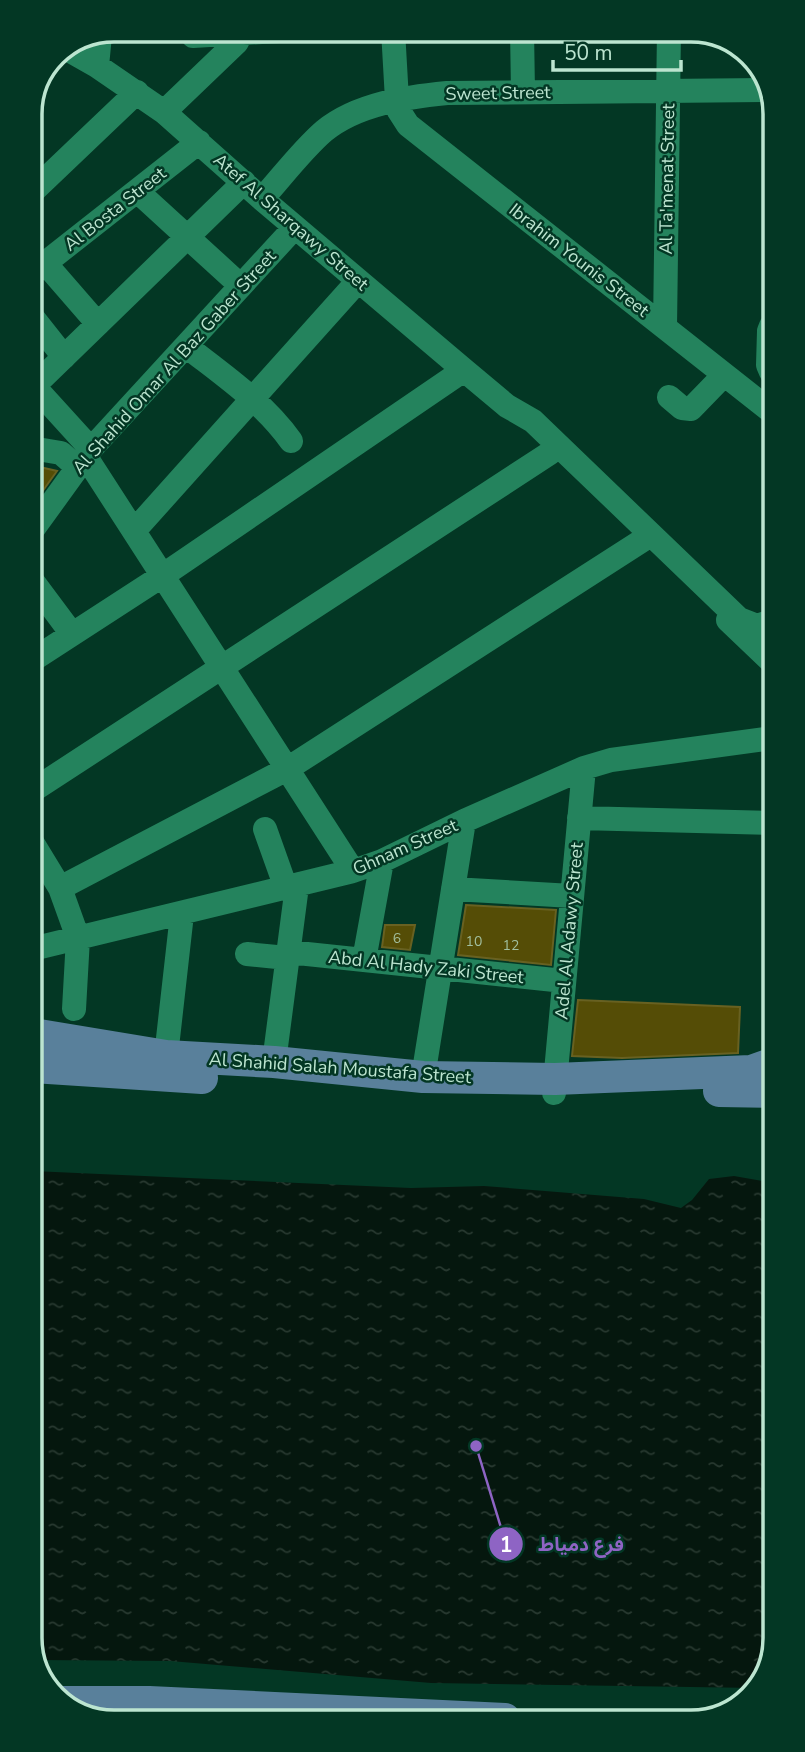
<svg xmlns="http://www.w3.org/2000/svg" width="805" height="1752" font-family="'Nunito Sans','Noto Sans Arabic',sans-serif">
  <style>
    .water { fill: url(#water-ripples) }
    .building { fill: #554d06; stroke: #686121; stroke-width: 2 }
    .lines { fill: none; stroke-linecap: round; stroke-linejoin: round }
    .path { stroke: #4d7d69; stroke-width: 2.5; stroke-dasharray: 5 5; stroke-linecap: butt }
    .minor { stroke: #24835d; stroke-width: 24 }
    .major { stroke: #59809b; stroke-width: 32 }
    .labels { text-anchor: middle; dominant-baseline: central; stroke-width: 5; stroke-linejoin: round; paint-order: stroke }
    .number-label { font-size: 14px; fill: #a2bf9e }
    .street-label { font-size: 18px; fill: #bce5d0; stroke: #033724 }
    .rim { fill: none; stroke: #bce5d0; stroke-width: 3.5 }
    .leader { fill: none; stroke: #8e64c4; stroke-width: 2.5 }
    .callout-dot { fill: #8e64c4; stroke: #033724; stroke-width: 2.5 }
    .mark-label { font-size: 21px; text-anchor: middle; font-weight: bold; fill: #fff }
    .callout-label { font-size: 19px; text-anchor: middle; font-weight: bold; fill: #8e64c4; stroke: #033724; stroke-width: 5; stroke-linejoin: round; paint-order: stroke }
  </style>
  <defs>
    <pattern id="water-ripples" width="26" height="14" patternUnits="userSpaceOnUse" patternTransform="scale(1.75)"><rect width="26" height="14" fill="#05170e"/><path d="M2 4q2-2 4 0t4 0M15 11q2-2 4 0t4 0" fill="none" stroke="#283930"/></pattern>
  </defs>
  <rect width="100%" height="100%" fill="#033724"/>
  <!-- water -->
  <path class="water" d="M 33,1171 L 411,1188 L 484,1186 L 644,1199 L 681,1208 L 692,1200 L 709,1179 L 734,1176 L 774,1183 L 775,1638 L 761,1685 L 756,1688 L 431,1683 L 170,1661 L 34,1660 Z"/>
  <!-- building -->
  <path class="building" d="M 31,465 L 57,471 L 34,503 L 31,502 Z
    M 466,905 L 556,910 L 551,965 L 458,955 Z
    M 385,925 L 415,925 L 410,950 L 382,947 Z
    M 578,1000 L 740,1007 L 738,1053 L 622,1058 L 572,1056 Z"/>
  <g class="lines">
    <!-- path -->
    <path class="path" d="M 769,1658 L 775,1534"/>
    <!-- minor -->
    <path class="minor" d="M 187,30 L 193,36 L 296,30
      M 393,30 L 397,100 L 399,111 L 408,125 L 772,412
      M 522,30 L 523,92
      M 67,49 L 97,66 L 164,112 L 262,199 L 464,370 L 507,406 L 533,421 L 739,619 L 757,626 L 772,621
      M 97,66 L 100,35
      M 164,112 L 237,42 L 243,30
      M 137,191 L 241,286
      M 30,194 L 137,92
      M 262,199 C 282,177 301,151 324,131 C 357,104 406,97 447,93 L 771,90
      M 45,263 L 98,324
      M 30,275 L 199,142
      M 30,314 L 64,357
      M 771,326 L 769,331 L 768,365 L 771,372
      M 665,327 L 669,30
      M 186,346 C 223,375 263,402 291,441
      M 31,383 L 91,449
      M 34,386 L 244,182
      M 669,397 L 682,408 L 691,409 L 724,375
      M 31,448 L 61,453 L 78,468
      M 86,457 L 353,871
      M 134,531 L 358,281
      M 31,532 L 91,449 L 295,227
      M 31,579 L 72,634
      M 728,620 L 772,662
      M 31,661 L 162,576 L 464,370
      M 32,791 L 550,453
      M 579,818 L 773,823
      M 265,829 L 286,888
      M 32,842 L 60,888 L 78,938 L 74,1009
      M 60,888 L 287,769 L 643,540
      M 453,889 L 572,896
      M 32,949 L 353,871 L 382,861 L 464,821 L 584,768 L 611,760 L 773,738
      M 288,952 L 564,981
      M 247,954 L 287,958
      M 364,960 L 382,861
      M 166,1056 L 182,914
      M 274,1062 L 297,886
      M 423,1077 L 464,821
      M 554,1093 L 584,768"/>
    <!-- major -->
    <path class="major" d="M 33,1034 L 166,1056 L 274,1062 L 423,1077 L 555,1079 L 751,1071 L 774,1063
      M 33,1067 L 202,1078
      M 719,1091 L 774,1092
      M 61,1702 L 149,1702 L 505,1719"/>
  </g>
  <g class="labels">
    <!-- number labels -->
    <g class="number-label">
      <text x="397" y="938">6</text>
      <text x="474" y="941">10</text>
      <text x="511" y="945">12</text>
    </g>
    <!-- street labels -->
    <g class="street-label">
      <text transform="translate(498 93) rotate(-1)">Sweet Street</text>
      <text transform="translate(667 179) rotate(-89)">Al Ta'menat Street</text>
      <text transform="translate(115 209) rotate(-38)">Al Bosta Street</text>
      <text transform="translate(291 222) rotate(41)">Atef Al Sharqawy Street</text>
      <text transform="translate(579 260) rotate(38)">Ibrahim Younis Street</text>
      <text transform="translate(174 362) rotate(-48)">Al Shahid Omar Al Baz Gaber Street</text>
      <text transform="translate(405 847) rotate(-24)">Ghnam Street</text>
      <text transform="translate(569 931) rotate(-85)">Adel Al Adawy Street</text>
      <text transform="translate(426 967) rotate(6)">Abd Al Hady Zaki Street</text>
      <text transform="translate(340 1068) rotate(4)">Al Shahid Salah Moustafa Street</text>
    </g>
  </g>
  <!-- crop -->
  <path d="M0 0H805V1752H0ZM114 42H691A72 72 0 0 1 763 114V1638A72 72 0 0 1 691 1710H114A72 72 0 0 1 42 1638V114A72 72 0 0 1 114 42Z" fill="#033724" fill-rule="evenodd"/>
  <path class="rim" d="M114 42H691A72 72 0 0 1 763 114V1638A72 72 0 0 1 691 1710H114A72 72 0 0 1 42 1638V114A72 72 0 0 1 114 42Z"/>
  <!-- callouts -->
  <path class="leader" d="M476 1446L506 1544"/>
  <g class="callout-dot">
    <circle cx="476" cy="1446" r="7"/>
    <circle cx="506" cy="1544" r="18"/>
  </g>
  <g class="mark-label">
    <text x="506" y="1552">1</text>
  </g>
  <g class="callout-label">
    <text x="581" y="1551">فرع دمياط</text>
  </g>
  <!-- scale -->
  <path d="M553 60v10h128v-10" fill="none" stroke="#bce5d0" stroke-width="3.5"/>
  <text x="564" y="60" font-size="21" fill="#bce5d0" stroke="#033724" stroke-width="5" paint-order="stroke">50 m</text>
</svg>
